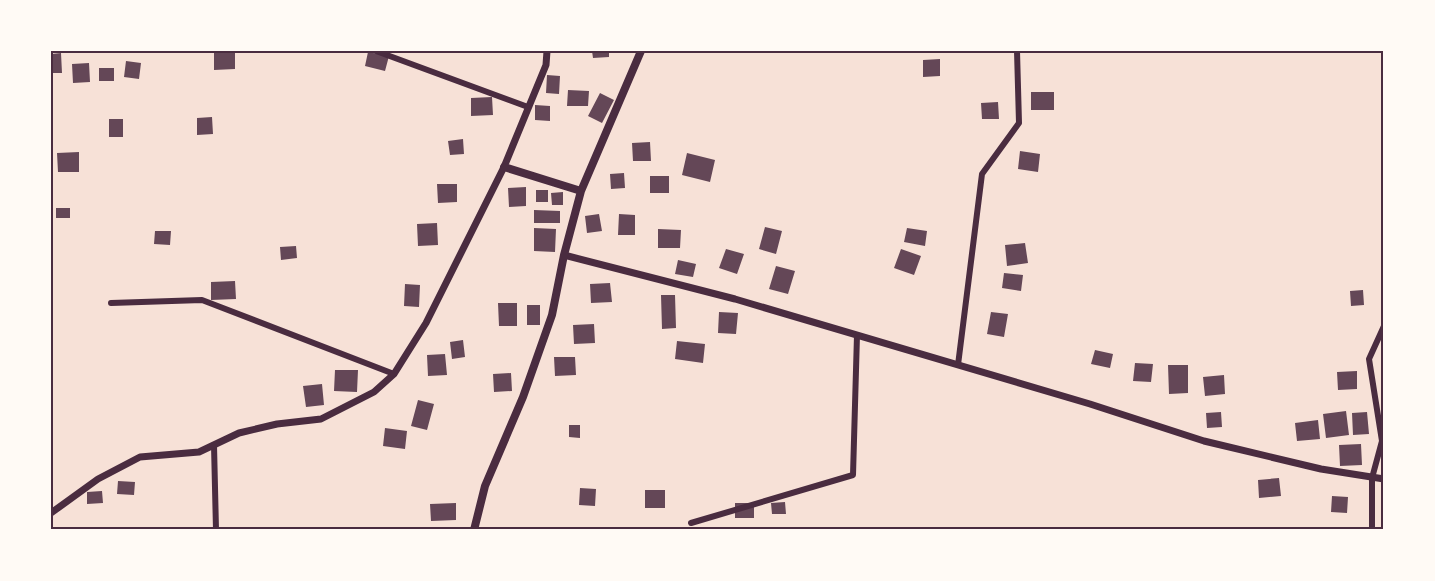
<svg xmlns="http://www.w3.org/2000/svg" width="1435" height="581" font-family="'Nunito Sans',sans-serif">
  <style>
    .building { fill: #644757 }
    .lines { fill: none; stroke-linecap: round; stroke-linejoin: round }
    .minor { stroke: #4a2c40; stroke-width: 6 }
    .tertiary { stroke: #4a2c40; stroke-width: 7 }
    .secondary { stroke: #4a2c40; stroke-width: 8 }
    .neatline { fill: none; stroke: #4a2c40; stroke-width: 2 }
  </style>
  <rect width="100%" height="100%" fill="#f7e1d7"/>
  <!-- building -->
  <path class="building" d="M 214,51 L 235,51 L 235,69 L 214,70 Z
    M 592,51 L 609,51 L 609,57 L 593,58 Z
    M 368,52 L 389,56 L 385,71 L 365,66 Z
    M 61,53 L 62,73 L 51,73 L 51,54 Z
    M 940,59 L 940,76 L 923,77 L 923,60 Z
    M 126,61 L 141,63 L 139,79 L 124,77 Z
    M 89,63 L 90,82 L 73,83 L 72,64 Z
    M 99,68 L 114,68 L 114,81 L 99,81 Z
    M 547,75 L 560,76 L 559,94 L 546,93 Z
    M 568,90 L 589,91 L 588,106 L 567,106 Z
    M 1031,92 L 1054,92 L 1054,110 L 1031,110 Z
    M 600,93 L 614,100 L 602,123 L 588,116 Z
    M 492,97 L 493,115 L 471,116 L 471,98 Z
    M 998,102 L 999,119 L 982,119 L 981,103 Z
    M 535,105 L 550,106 L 550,121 L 535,120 Z
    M 212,117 L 213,134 L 197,135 L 197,118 Z
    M 109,119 L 123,119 L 123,137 L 109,137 Z
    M 463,139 L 464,154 L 450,155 L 448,141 Z
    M 650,142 L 651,161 L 633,161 L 632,143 Z
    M 1020,151 L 1040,154 L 1038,172 L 1018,169 Z
    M 79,152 L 79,172 L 58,172 L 57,153 Z
    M 687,153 L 715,160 L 710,182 L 682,175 Z
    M 624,173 L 625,188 L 611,189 L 610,174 Z
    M 650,176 L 669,176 L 669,193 L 650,193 Z
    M 437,184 L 457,184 L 457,202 L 438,203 Z
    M 526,187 L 526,206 L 509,207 L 508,188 Z
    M 536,190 L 548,190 L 548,202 L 536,202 Z
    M 563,192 L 563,205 L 552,205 L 551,193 Z
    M 56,208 L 70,208 L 70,218 L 56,218 Z
    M 534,210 L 560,211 L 560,223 L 534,223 Z
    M 599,214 L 602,231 L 587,233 L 585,216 Z
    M 619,214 L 635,215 L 635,235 L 618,235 Z
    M 437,223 L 438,245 L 418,246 L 417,224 Z
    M 765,227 L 782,231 L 776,254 L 759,249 Z
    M 534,228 L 556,229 L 555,252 L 534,251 Z
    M 907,228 L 927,231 L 925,246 L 904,242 Z
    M 658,229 L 681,230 L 680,248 L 658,248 Z
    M 155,231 L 171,231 L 170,245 L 154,244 Z
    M 1025,243 L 1028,263 L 1007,266 L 1005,245 Z
    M 296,246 L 297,258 L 281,260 L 280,247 Z
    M 726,249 L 744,254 L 737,274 L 719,268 Z
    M 901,249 L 921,256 L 914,275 L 894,268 Z
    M 678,260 L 696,264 L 693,277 L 675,274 Z
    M 776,266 L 795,271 L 788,294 L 769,289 Z
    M 1004,273 L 1023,275 L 1021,291 L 1002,288 Z
    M 235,281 L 236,299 L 211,300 L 211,282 Z
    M 610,283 L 612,302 L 591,303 L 590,284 Z
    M 405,284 L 420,285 L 419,307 L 404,306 Z
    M 1363,290 L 1364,305 L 1351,306 L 1350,291 Z
    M 661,295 L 675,295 L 676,328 L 662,329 Z
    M 498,303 L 517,303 L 517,326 L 499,326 Z
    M 527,305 L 540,305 L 540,325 L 527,325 Z
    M 719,312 L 738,313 L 736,334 L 718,333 Z
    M 991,312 L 1008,314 L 1004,337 L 987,334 Z
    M 594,324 L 595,343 L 574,344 L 573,325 Z
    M 463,340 L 465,357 L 452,359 L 450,342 Z
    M 677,341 L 705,344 L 703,363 L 675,359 Z
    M 1095,350 L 1113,354 L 1110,368 L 1091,364 Z
    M 445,354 L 447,375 L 428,376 L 427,355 Z
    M 554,357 L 575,357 L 576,375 L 555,376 Z
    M 1135,363 L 1153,364 L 1151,382 L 1133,381 Z
    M 1168,365 L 1188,365 L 1188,393 L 1169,394 Z
    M 335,370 L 358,370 L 357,392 L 334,391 Z
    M 1357,371 L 1357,389 L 1338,390 L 1337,372 Z
    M 511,373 L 512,391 L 494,392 L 493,374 Z
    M 1224,375 L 1225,394 L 1205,396 L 1203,377 Z
    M 322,384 L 324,405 L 306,407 L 303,386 Z
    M 418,400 L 434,404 L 427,430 L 411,426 Z
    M 1346,411 L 1349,435 L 1326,438 L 1323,414 Z
    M 1221,412 L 1222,427 L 1207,428 L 1206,413 Z
    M 1367,412 L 1369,434 L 1353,435 L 1352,413 Z
    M 1318,420 L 1320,439 L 1297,441 L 1295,423 Z
    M 569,425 L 580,425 L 580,438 L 569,437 Z
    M 385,428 L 407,431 L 405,449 L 383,446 Z
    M 1361,444 L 1362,465 L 1340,466 L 1339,445 Z
    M 1279,478 L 1281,496 L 1259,498 L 1258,480 Z
    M 118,481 L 135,482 L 134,495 L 117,494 Z
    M 580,488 L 596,489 L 595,506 L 579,505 Z
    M 645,490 L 665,490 L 665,508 L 645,508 Z
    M 102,491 L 103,503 L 87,504 L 87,492 Z
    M 1332,496 L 1348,497 L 1347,513 L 1331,512 Z
    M 785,502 L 786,514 L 772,514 L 771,503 Z
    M 456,503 L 456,520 L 431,521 L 430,504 Z
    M 735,503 L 754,503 L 754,518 L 735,518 Z"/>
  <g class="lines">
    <!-- minor -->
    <path class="minor" d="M 376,51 L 528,107
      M 111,303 L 202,300 L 394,374
      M 958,365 L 982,174 L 1019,123 L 1017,51
      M 214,445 L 216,530
      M 691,523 L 853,475 L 857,335
      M 1372,530 L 1372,478 L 1382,441 L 1369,359 L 1384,326"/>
    <!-- tertiary -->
    <path class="tertiary" d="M 564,255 L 735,299 L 1090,404 L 1204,441 L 1321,469 L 1384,479
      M 51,513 L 98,479 L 140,457 L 199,452 L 239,433 L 277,424 L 321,419 L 374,392 L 394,374 L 426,323 L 504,167 L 546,65 L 547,51"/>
    <!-- secondary -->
    <path class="secondary" d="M 504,167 L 581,191
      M 474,530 L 485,486 L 523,397 L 552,315 L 564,255 L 581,191 L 641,51"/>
  </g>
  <!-- border -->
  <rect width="1435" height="581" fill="none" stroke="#fffaf5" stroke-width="105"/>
  <rect x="52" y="52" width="1330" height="476" class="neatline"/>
</svg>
